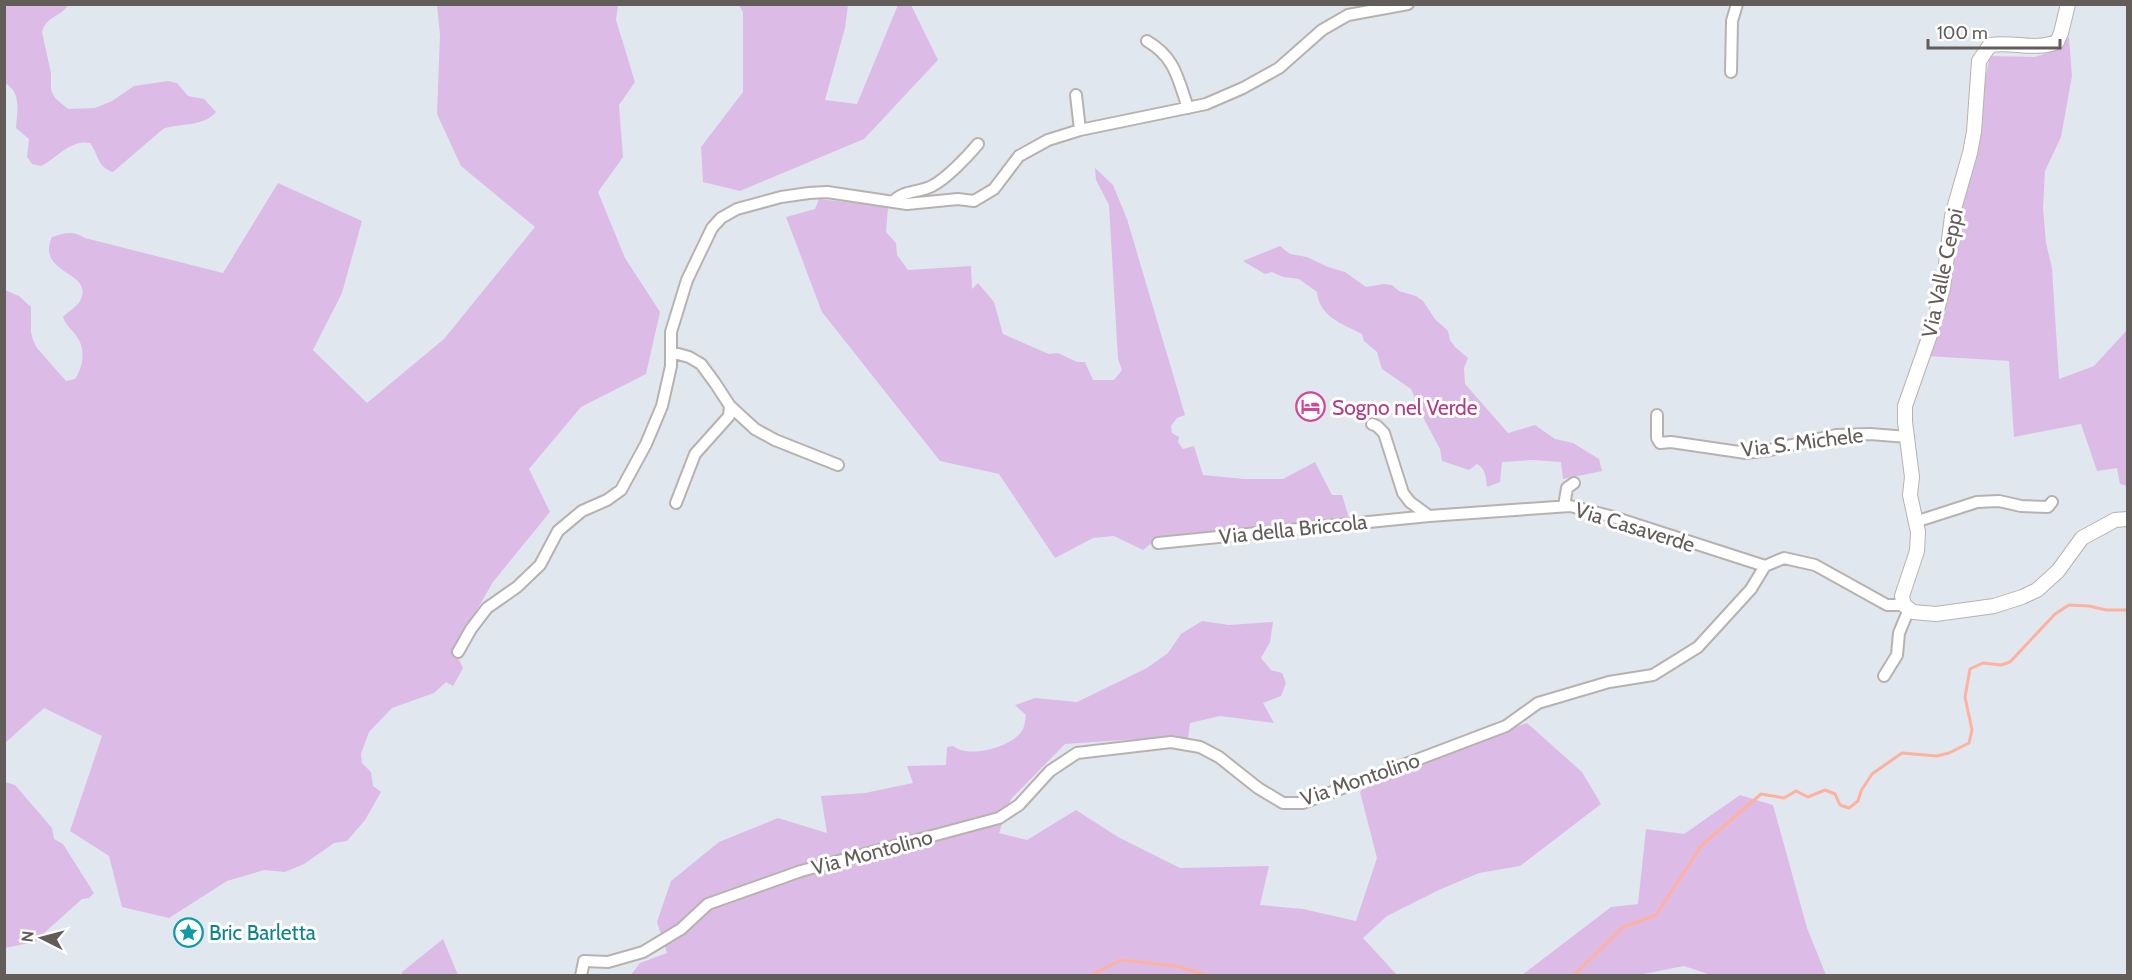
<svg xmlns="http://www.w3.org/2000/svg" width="2132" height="980" font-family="Cabin,sans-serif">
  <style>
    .green { fill: #dcbce7 }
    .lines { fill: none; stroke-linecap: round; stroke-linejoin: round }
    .stream { stroke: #ffb1a0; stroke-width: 3 }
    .street-casing { stroke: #b8b2af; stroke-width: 14 }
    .secondary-casing { stroke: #b8b2ae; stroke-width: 16 }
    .street { stroke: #fff; stroke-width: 10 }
    .secondary { stroke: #fff; stroke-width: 14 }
    .labels { text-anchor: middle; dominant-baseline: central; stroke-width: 6; stroke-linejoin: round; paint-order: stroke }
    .street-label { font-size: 21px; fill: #635d5a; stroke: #fff }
    .hotel-label { font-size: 21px; fill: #b23c85; stroke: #fff; text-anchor: start }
    .culture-label { font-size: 21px; fill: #0d838f; stroke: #fff; text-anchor: start }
  </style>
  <rect width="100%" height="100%" fill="#e1e7ee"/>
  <!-- green -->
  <path class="green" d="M 4,5 L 68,5 C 60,18 47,15 42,32 L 51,73 L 51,90 L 55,98 L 68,109 L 95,108 L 112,101 L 134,86 L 168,81 L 177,83 L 188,96 L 204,99 L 216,112 C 202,128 181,122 163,129 L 113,172 C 97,167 99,155 90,143 C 71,139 57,158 41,166 L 32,164 L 27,157 L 29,139 L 16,128 C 17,111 22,93 5,83 Z
    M 437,5 L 618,5 L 616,20 L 635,82 L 619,105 L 623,157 L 598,192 L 625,258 L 660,312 L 646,374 L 581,407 L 529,469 L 550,512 L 493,582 L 454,649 L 463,668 L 453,686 L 446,682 L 434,693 L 392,708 L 369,732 L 361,754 L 362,763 L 371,772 L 373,786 L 381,792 L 365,820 L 347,841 L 334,843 L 304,864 L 285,872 L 264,870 L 227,881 L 169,918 L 122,907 L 109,856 L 70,831 L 102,736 L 44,708 L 5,743 L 5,290 L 19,296 L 31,307 L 31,332 L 33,340 L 37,348 L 66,381 L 75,379 C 83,368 86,349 77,337 C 72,329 66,326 63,317 C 68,311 76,308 80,301 C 96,271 35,275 52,237 C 65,233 73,230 85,238 L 223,273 L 278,183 L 362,221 L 342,293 L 313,350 L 367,403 L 444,339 L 535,227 L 461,166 L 437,114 L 440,35 Z
    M 739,5 L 848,5 L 845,28 L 825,100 L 857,104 L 898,5 L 911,5 L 938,60 L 864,139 L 740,191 L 703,182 L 701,147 L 743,92 L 743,12 Z
    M 2069,37 L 2072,76 L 2061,137 L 2045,171 L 2043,208 L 2046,243 L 2052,268 L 2059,379 L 2094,366 L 2127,330 L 2127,486 L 2120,484 L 2117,468 L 2097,471 L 2081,424 L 2014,437 L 2009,361 L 1927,356 L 1990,56 L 2035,57 L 2059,49 Z
    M 1095,168 L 1113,185 L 1127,219 L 1185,415 L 1177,418 L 1171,426 L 1172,433 L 1179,437 L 1178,442 L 1183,449 L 1194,446 L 1203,475 L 1244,479 L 1283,479 L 1315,462 L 1332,495 L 1342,495 L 1349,518 L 1187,535 L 1154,541 L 1143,550 L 1114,536 L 1093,538 L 1055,558 L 999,474 L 940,461 L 822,312 L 786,217 L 815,209 L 819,199 L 888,207 L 886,232 L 896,243 L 897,255 L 908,270 L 971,266 L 972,289 L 978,283 L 994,302 L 1003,334 L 1049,354 L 1058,353 L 1077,362 L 1085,362 L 1093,380 L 1114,380 L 1122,370 L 1118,359 L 1109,205 L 1096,180 Z
    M 1280,246 L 1290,254 L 1307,257 L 1328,267 L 1345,272 L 1366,287 L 1384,284 L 1392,285 L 1399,291 L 1416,296 L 1423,301 L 1435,319 L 1448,331 L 1450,340 L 1455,347 L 1468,358 L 1464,368 L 1465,384 L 1508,433 L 1535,425 L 1555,439 L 1573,443 L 1599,459 L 1602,471 L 1563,479 L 1561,462 L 1533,460 L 1502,462 L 1500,482 L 1487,487 C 1486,478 1486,469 1477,464 L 1469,470 L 1442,461 L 1440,449 L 1425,421 L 1411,389 L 1382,369 L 1377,352 L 1364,341 L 1362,334 C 1343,324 1319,317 1317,292 L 1299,279 L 1283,277 L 1272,272 L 1265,274 L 1243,261 Z
    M 1202,621 L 1229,625 L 1273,622 L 1270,642 L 1261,658 L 1271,670 L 1282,673 L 1286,683 L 1281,696 L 1263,703 L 1274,723 L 1220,716 L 1190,723 L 1188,739 L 1153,738 L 1065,744 L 1011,799 L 999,833 L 1027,840 L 1076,810 L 1118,837 L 1180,868 L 1269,866 L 1260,905 L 1303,909 L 1356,921 L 1377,858 L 1360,792 L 1365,786 L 1448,752 L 1527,723 L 1582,772 L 1601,804 L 1520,866 L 1479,873 L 1441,889 L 1387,916 L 1363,938 L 1397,975 L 630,976 L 640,963 L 667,953 L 657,922 L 671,881 L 719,842 L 778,818 L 827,833 L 821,796 L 865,793 L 913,783 L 907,766 L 946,765 L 947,747 L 953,746 C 969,759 1014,747 1023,729 C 1025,725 1025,719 1026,715 L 1015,705 L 1035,698 L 1077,702 L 1147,668 L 1168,653 L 1181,634 Z
    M 5,782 L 15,785 L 52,828 L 54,839 L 63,844 L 94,893 L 89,898 L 82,899 L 34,942 L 5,948 Z
    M 1740,795 L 1773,805 L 1807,928 L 1826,975 L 1711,975 L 1684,966 L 1638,975 L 1522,975 L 1611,907 L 1638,904 L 1646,829 L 1684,834 Z
    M 443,939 L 458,975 L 402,975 L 402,972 Z"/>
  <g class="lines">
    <!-- stream -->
    <path class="stream" d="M 1089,976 L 1121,960 L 1176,966 L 1210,976
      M 1573,976 L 1623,927 L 1656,915 L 1702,845 L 1761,794 L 1784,798 L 1796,791 L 1808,797 L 1825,790 L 1835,794 L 1840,805 L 1849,808 L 1858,801 L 1861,791 L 1872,774 L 1902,753 L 1937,756 L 1949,753 L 1969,743 L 1972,730 L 1965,697 L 1970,669 L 1983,663 L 2001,665 L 2010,662 L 2055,614 L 2069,605 L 2089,606 L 2106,610 L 2128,610"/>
    <defs>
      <path id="street" d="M 1147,41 C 1175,57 1178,79 1188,108
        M 1731,72 L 1732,21 L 1737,4
        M 1076,95 L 1080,130
        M 893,202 C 903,190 918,193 932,186 C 946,179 968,156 978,144
        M 671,352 L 689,357 L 701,364 L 715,383 L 730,406 L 729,416 L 695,454 L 676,503
        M 730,406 L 755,429 L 775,440 L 838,465
        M 1657,415 L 1657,438 L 1660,443 L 1671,442 L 1746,453 L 1770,450 L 1836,435 L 1870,434 L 1908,437
        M 1372,424 L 1377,426 L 1384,433 L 1403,493 L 1410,502 L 1429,516 L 1570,506 L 1610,516 L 1765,566 L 1784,558 L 1815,565 L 1887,605 L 1904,605
        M 1564,506 L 1567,488 L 1574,483
        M 1915,522 L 1977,502 L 1999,501 L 2021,506 L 2048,507 L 2052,502
        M 1158,543 L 1429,516
        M 458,652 L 471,629 L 487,608 L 517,587 L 540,565 L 558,531 L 582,511 L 607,500 L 621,490 L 646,444 L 662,406 L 671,366 L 671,332 L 687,280 L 712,228 L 721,218 L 737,209 L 781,197 L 809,193 L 827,192 L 907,204 L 958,199 L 974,201 L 994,189 L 1019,156 L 1048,140 L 1080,130 L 1206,104 L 1243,88 L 1279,68 L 1322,30 L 1348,15 L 1408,4
        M 1884,676 L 1897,655 L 1899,633 L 1909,609
        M 581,976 L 584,961 L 608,962 L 643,952 L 681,929 L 708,904 L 801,871 L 999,818 L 1019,805 L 1050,771 L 1077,753 L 1171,742 L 1200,747 L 1219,757 L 1258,788 L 1283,803 L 1303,803 L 1506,726 L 1538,703 L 1609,682 L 1653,675 L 1698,647 L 1751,589 L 1765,566"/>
      <path id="secondary" d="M 2068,4 L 2061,33 L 2057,42 C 2035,51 2012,41 1990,45 L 1979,61 L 1974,132 L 1970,153 L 1952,216 L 1943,288 L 1931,332 L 1905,406 L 1905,422 L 1912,477 L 1910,495 L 1918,532 L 1917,551 L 1902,596 L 1904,605 L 1913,612 L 1936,614 L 1994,606 L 2022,597 L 2037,590 L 2058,571 L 2082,538 L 2115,520 L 2128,519"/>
    </defs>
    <!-- street casing -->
    <use href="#street" class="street-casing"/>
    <!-- secondary casing -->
    <use href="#secondary" class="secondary-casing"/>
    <!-- street -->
    <use href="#street" class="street"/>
    <!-- secondary -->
    <use href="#secondary" class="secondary"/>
  </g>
  <!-- icons -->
  <defs>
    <symbol id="hotel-ring" viewBox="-11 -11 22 22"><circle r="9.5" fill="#fff" stroke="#d1479c" stroke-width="1.5"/><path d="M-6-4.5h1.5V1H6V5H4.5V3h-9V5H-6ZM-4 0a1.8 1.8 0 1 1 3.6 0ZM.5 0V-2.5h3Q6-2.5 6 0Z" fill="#d1479c"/></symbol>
    <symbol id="sight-ring" viewBox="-11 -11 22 22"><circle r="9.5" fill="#fff" stroke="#0f9aa8" stroke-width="1.5"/><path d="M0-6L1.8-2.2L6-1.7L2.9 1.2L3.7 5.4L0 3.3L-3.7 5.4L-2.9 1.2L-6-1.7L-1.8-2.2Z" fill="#0f9aa8"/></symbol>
  </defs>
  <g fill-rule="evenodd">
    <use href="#hotel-ring" x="1294" y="390" width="33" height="33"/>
    <use href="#sight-ring" x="172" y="916" width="33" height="33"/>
  </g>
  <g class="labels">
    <!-- street labels -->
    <g class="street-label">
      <text transform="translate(1942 273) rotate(-78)">Via Valle Ceppi</text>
      <text transform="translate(1802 442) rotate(-7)">Via S. Michele</text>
      <text transform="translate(1635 527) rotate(17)">Via Casaverde</text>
      <text transform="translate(1293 529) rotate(-6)">Via della Briccola</text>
      <text transform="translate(1360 779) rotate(-19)">Via Montolino</text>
      <text transform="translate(872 852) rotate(-15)">Via Montolino</text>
    </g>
    <!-- hotel labels -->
    <g class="hotel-label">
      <text x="1332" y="407">Sogno nel Verde</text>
    </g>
    <!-- culture labels -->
    <g class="culture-label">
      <text x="209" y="932">Bric Barletta</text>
    </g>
  </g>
  <!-- border -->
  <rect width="2132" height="980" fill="none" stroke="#635d5a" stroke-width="12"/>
  <!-- north arrow -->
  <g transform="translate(42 938) rotate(276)" stroke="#ffffff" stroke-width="4.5" paint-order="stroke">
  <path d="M0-4.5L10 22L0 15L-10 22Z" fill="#635d5a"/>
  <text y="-9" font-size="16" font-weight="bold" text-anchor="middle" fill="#635d5a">N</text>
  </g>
  <!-- scale -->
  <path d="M1928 39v9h132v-9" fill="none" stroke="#635d5a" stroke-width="3"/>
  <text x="1937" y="39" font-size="18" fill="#635d5a" stroke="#ffffff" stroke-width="4.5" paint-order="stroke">100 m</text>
</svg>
